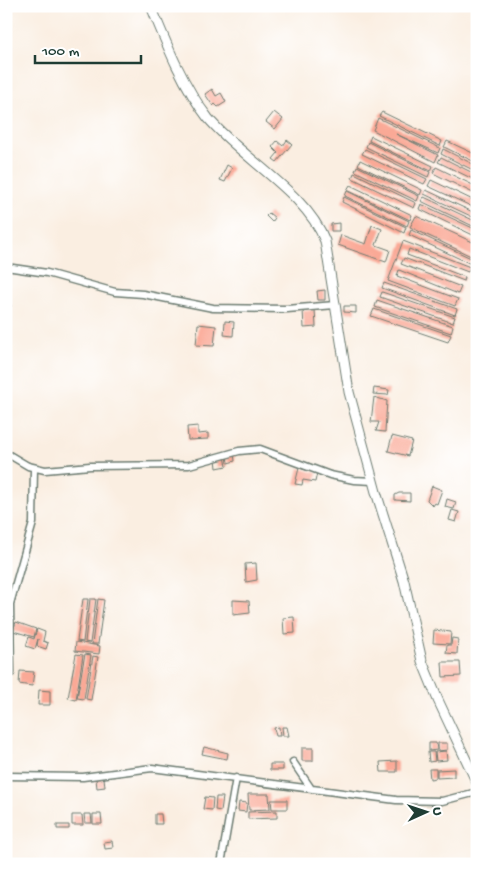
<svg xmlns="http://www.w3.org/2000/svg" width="483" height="870" font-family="'Gochi Hand',sans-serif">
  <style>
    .building { fill: #faa996 }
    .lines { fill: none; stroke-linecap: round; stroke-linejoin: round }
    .street-casing { stroke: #6c7b71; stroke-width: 9 }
    .secondary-casing { stroke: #6c7b71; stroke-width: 11 }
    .street { stroke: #fff; stroke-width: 6 }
    .secondary { stroke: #fff; stroke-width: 9 }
  </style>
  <rect width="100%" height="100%" fill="#fff"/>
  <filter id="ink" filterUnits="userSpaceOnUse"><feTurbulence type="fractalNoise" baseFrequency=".02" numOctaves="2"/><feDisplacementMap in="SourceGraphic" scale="10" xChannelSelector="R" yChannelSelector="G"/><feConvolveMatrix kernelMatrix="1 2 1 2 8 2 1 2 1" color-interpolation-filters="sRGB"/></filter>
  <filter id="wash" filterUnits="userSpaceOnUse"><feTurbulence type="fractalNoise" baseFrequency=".0096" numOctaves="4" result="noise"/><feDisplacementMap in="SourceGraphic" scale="20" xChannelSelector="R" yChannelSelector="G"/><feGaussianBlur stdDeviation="1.12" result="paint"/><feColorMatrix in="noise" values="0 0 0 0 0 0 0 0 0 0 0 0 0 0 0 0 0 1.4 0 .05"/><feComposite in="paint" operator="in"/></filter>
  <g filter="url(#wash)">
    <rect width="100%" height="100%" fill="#faeee1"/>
    <g id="blocks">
      <!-- building -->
      <path class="building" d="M 212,89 L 216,96 L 221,93 L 226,102 L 218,107 L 215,104 L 213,106 L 205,94 Z
        M 274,112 L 283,119 L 275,129 L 266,122 Z
        M 382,112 L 442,141 L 440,146 L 379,116 Z
        M 378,118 L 440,148 L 438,153 L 396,134 L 438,155 L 435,162 L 373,130 Z
        M 371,136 L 433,166 L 431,171 L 369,141 Z
        M 287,140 L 292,144 L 277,162 L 273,159 L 278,153 L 272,147 L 277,141 L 283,146 Z
        M 447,141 L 477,155 L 477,163 L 444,147 Z
        M 368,142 L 430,172 L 428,177 L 366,147 Z
        M 365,149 L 427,179 L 424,184 L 362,154 Z
        M 443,149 L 477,166 L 477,172 L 441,154 Z
        M 441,157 L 477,175 L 477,181 L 438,162 Z
        M 360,160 L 422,190 L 420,195 L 358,165 Z
        M 227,165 L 232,168 L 225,182 L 220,180 Z
        M 357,166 L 419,196 L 417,201 L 355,171 Z
        M 436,167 L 477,187 L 477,195 L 433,173 Z
        M 354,173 L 416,203 L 414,208 L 352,178 Z
        M 431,180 L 477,202 L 477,209 L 428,186 Z
        M 350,185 L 412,215 L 410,220 L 347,190 Z
        M 426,190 L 477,214 L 477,219 L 424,194 Z
        M 347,191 L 409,221 L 407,226 L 345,196 Z
        M 344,197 L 406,227 L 404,233 L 342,202 Z
        M 424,197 L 477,222 L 477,228 L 421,201 Z
        M 421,204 L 477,230 L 477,237 L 419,209 Z
        M 269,213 L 275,218 L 272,222 L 266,216 Z
        M 416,216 L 477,244 L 473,257 L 410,227 Z
        M 339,223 L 339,231 L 331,231 L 331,224 Z
        M 372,225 L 382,229 L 376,245 L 390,250 L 386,262 L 338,245 L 341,235 L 366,244 Z
        M 411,230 L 473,259 L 471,264 L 409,235 Z
        M 403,241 L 470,267 L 468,272 L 409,249 L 407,255 L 465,277 L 464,281 L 404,258 L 401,264 L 461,287 L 458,294 L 399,270 L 397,276 L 458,299 L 455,306 L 388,281 Z
        M 384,283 L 457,309 L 455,315 L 382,288 Z
        M 325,290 L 325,300 L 318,300 L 317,291 Z
        M 382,292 L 455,317 L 453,323 L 380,297 Z
        M 377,300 L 453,326 L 451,333 L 375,307 Z
        M 6,304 L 11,305 L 7,324 L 6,324 Z
        M 344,306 L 356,306 L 356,313 L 344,312 Z
        M 374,309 L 451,335 L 448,342 L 371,316 Z
        M 303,310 L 315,310 L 316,327 L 304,328 Z
        M 225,321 L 234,322 L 233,336 L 224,335 Z
        M 198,324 L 216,326 L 214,346 L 196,345 Z
        M 374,388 L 389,390 L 388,395 L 373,394 Z
        M 374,397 L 387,401 L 385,432 L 376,431 L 379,422 L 371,422 Z
        M 198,426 L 198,434 L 208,433 L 208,439 L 188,440 L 187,427 Z
        M 392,436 L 412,441 L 408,456 L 388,451 Z
        M 234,454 L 235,461 L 228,463 L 227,455 Z
        M 225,457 L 227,466 L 217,468 L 216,459 Z
        M 299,468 L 317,473 L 315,482 L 303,480 L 302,485 L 295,484 Z
        M 432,486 L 442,490 L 437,504 L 435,503 L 433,506 L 427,500 Z
        M 399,493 L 410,493 L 410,501 L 395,500 L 395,495 Z
        M 447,499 L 456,502 L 454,509 L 445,507 Z
        M 452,510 L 459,512 L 456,522 L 449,520 Z
        M 256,563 L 257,580 L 246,582 L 245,564 Z
        M 83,599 L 88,599 L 83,642 L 77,641 Z
        M 90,599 L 96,599 L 90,643 L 85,642 Z
        M 98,599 L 104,600 L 98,644 L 92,644 Z
        M 233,600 L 249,601 L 250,613 L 233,615 Z
        M 294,617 L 295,633 L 284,634 L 283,618 Z
        M 16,622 L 36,629 L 34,637 L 13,631 Z
        M 37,629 L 45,632 L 43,641 L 48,643 L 46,649 L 37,646 L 38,639 L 35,649 L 26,646 L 29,637 L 34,639 Z
        M 434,630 L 451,632 L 450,644 L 433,643 Z
        M 452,638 L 458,639 L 457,654 L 446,653 L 447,645 L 451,645 Z
        M 76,642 L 100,646 L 99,654 L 75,651 Z
        M 76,654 L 83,655 L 76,700 L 68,698 Z
        M 85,654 L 91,655 L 84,699 L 77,698 Z
        M 93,656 L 98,657 L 91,700 L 86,699 Z
        M 442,662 L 460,662 L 461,676 L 443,677 Z
        M 20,671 L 34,672 L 32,686 L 19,684 Z
        M 39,690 L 50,691 L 50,705 L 38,705 Z
        M 279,727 L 280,736 L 276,736 L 274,728 Z
        M 282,727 L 287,727 L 289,736 L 283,736 Z
        M 429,743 L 436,743 L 437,750 L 429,751 Z
        M 438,743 L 447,743 L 447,750 L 438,751 Z
        M 204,747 L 228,753 L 227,759 L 202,754 Z
        M 302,748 L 313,748 L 313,761 L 302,761 Z
        M 446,751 L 447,760 L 436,761 L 435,752 Z
        M 428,752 L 434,752 L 435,761 L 429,762 Z
        M 397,761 L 397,772 L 381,772 L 380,762 Z
        M 270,764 L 283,764 L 283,770 L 270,770 Z
        M 429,769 L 436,769 L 436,778 L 430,779 Z
        M 454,769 L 454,777 L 437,778 L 437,770 Z
        M 104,778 L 105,787 L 97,788 L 96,779 Z
        M 248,794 L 269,794 L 270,809 L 249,810 Z
        M 205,797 L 213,798 L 212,810 L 203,809 Z
        M 216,797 L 223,797 L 221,811 L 215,810 Z
        M 271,800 L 287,800 L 287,809 L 272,809 Z
        M 239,802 L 247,803 L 246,812 L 238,811 Z
        M 277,811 L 277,818 L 248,819 L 248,812 Z
        M 84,814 L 91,814 L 92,823 L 85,823 Z
        M 93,814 L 101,814 L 102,824 L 93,824 Z
        M 155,814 L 161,814 L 162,824 L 155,824 Z
        M 72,815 L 82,815 L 83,825 L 72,825 Z
        M 57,825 L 69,825 L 69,829 L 57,829 Z
        M 112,841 L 113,848 L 105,849 L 104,842 Z"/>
    </g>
  </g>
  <g filter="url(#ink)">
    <use href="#blocks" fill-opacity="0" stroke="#6c7b71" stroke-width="1"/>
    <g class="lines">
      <defs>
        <path id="street" d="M 6,267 L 47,273 L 115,292 L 143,294 L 213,308 L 287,309 L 335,305
          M 6,453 L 28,466 L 45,470 L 90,466 L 189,465 L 239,451 L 260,449 L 330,475 L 354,480 L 373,481
          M 11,673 L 10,604 L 33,523 L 34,468
          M 293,762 L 310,787
          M 6,776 L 83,777 L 152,768 L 396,800 L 442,801 L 477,792
          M 221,864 L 236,778"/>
        <path id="secondary" d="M 151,6 C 166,43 183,86 208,118 C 241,158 307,193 325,241 L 349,392 L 376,492 L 404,581 L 422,661 L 438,700 L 477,783"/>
      </defs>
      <!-- street casing -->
      <use href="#street" class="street-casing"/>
      <!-- secondary casing -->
      <use href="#secondary" class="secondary-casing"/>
      <!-- street -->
      <use href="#street" class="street"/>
      <!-- secondary -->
      <use href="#secondary" class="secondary"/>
    </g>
  </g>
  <!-- margin -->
  <rect width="483" height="870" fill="none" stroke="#fff" stroke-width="25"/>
  <!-- north arrow -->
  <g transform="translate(426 812) rotate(87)" stroke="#ffffff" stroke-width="4" paint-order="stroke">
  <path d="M0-4L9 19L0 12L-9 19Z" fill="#1f3d34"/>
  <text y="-8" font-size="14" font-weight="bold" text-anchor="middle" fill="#1f3d34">U</text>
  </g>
  <!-- scale -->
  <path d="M35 55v8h106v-8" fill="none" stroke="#1f3d34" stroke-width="2.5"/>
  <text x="42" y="55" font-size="15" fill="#1f3d34" stroke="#ffffff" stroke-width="4" paint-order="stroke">100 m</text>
</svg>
